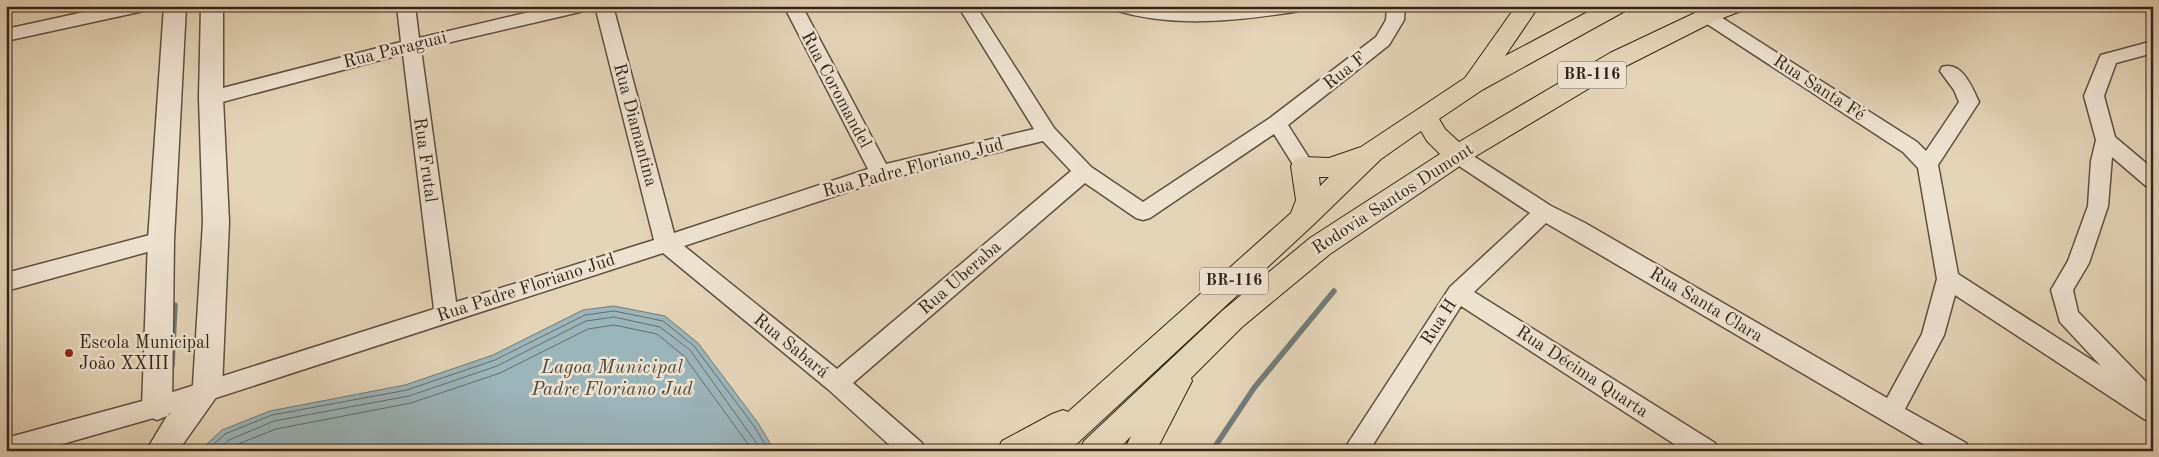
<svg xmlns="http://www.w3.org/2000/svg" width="2159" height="457" font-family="'Old Standard TT',serif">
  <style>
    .water { fill: #9bb4ba; stroke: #717b78 }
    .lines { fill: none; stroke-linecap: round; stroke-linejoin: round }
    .shore { stroke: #676c68; stroke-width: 1 }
    .stream { stroke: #717b78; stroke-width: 5.5 }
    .minor-casing { stroke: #5f503e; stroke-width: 3 }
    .tertiary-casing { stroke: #5f503e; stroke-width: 3 }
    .trunk-casing { stroke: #332515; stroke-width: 2 }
    .minor { fill: #ede2d0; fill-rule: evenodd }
    .tertiary { fill: #ede2d0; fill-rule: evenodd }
    .trunk { fill: #e3d3b7; fill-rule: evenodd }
    .poi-dot { fill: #8f2418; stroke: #ede2d0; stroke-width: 2 }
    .labels { text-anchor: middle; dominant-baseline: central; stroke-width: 5; stroke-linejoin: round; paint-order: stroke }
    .shield { fill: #ede2d0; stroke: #6b5e4d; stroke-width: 1 }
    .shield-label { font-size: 16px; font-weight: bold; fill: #332515 }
    .street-label { font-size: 18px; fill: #332515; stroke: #ede2d0 }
    .poi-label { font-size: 18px; fill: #332515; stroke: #ede2d0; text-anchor: start }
    .water-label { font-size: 19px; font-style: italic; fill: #4d493e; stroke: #ede2d0 }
  </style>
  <rect width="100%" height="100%" fill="#e3d3b7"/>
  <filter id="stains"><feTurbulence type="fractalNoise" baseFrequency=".004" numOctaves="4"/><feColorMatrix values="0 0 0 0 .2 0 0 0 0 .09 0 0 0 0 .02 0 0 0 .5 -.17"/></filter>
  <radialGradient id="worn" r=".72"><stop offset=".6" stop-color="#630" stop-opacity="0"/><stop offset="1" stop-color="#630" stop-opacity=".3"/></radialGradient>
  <!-- water -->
  <path class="water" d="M 614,306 L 665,316 L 698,343 L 758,423 L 775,451 L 199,451 L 222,430 L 270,411 L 405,385 L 493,355 L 583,310 Z"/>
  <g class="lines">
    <!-- shore -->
    <path class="shore" d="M 206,451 L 225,434 L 272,415 L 407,390 L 495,360 L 585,315 L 614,311 L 663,321 L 694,346 L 754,426 L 769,451
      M 216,451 L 229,440 L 274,421 L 409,396 L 497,366 L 586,321 L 614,317 L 660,327 L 690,350 L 762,451
      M 227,451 L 233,446 L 276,429 L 411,403 L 500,373 L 588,329 L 614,325 L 657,334 L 684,356 L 753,451"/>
    <!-- stream -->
    <path class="stream" d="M 172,365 L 175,305
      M 1212,451 L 1254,388 L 1334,291"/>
    <defs>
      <path id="minor" d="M 112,6 L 148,6 L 145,10 L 139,12 L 6,41 L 6,29 Z
        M 397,6 L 415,6 L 419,38 L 555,6 L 589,6 L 586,10 L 580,12 L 421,49 L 456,302 L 654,240 L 595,6 L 613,6 L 674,233 L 868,169 L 784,6 L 802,6 L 886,164 L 1034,129 L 958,6 L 976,6 L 1054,128 L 1091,167 L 1143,202 L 1270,118 L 1376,37 L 1386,20 L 1387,6 L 1405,6 L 1404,20 L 1389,45 L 1288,125 L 1314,166 L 1311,171 L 1304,173 L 1297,171 L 1274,134 L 1150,218 L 1143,220 L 1136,218 L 1085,183 L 853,383 L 922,443 L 925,451 L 896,451 L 829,390 L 663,253 L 157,417 L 38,451 L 6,451 L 6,438 L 157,397 L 434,309 L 403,54 L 211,105 L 204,103 L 201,98 L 204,93 L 211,91 L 401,42 ZM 1043,141 L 1071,171 L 837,369 L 684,246 L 883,180 Z
        M 1111,6 L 1141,6 L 1183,11 L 1253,6 L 1303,6 L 1300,10 L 1294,12 C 1233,21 1174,28 1114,10 Z
        M 1707,10 L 1713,12 L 1917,142 L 1926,151 L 1959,102 L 1954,90 L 1940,71 L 1942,67 C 1962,61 1972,87 1979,102 L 1938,165 L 1958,274 L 2101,366 L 2060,322 L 2051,290 L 2068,261 L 2088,206 L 2091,161 L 2096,140 L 2084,96 L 2099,59 L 2101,55 L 2153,41 L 2153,53 L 2116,63 L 2104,96 L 2115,137 L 2153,169 L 2153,188 L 2146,186 L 2112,157 L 2108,206 L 2089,263 L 2073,290 L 2078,312 L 2153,389 L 2153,422 L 2144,419 L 1955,295 L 1944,335 L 1905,409 L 1966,443 L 1969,451 L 1935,451 L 1546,223 L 1474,292 L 1715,443 L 1718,451 L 1685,451 L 1461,306 L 1369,451 L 1343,451 L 1450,287 L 1530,213 L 1450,160 L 1447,155 L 1450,150 L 1457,148 L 1464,150 L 1551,206 L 1585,223 L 1887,398 L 1922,334 L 1937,279 L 1918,168 L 1903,152 L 1701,20 L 1698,16 L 1701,12 Z
        M 161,232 L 169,234 L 172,240 L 169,246 L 6,291 L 6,273 Z"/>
      <path id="tertiary" d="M 164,6 L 186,6 L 174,240 L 172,407 L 168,416 L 193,385 L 203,222 L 199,98 L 201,6 L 223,6 L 223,98 L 229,222 L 222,389 L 178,451 L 146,451 L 167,416 L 157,420 L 147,416 L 142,407 L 148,240 Z"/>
      <path id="trunk" d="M 1516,6 L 1539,6 L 1505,56 L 1599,6 L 1628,6 L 1625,11 L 1482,90 L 1439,119 L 1445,129 L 1459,142 L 1610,53 L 1699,11 L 1711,6 L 1744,6 L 1741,11 L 1715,21 L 1628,65 L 1466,162 L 1330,254 L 1242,327 L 1191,378 L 1192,381 L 1156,451 L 1124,451 L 1131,436 L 1117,451 L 1079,451 L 1084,441 L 1222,311 L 1310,238 L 1440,154 L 1427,141 L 1421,131 L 1381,159 L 1313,225 L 1069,451 L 997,451 L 1002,441 L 1052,414 L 1063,410 L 1068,412 L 1291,213 L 1296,200 L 1291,166 L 1295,159 L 1304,157 L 1329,158 L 1361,147 L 1465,78 ZM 1319,177 L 1329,177 L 1320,186 Z"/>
    </defs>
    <!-- minor casing -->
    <use href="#minor" class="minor-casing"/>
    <!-- tertiary casing -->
    <use href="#tertiary" class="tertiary-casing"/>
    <!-- trunk casing -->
    <use href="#trunk" class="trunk-casing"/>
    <!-- minor -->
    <use href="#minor" class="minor"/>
    <!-- tertiary -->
    <use href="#tertiary" class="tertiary"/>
    <!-- trunk -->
    <use href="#trunk" class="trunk"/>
  </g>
  <!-- markers -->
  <circle class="poi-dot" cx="69" cy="353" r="5"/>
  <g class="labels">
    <!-- shield labels -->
    <g class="shield">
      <rect x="1558" y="61.5" width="68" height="27" rx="4"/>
      <rect x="1200" y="267.5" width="68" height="27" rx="4"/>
    </g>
    <g class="shield-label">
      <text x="1592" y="75">BR-116</text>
      <text x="1234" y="281">BR-116</text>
    </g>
    <!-- street labels -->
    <g class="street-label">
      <text transform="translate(395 50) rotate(-14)">Rua Paraguai</text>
      <text transform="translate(1345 71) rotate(-38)">Rua F</text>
      <text transform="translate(1819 88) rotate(33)">Rua Santa Fé</text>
      <text transform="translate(836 90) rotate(62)">Rua Coromandel</text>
      <text transform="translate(635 125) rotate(75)">Rua Diamantina</text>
      <text transform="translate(425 160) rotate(82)">Rua Frutal</text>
      <text transform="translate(913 168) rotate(-15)">Rua Padre Floriano Jud</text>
      <text transform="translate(1393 199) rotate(-33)">Rodovia Santos Dumont</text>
      <text transform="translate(960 278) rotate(-41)">Rua Uberaba</text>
      <text transform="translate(526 288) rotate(-18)">Rua Padre Floriano Jud</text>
      <text transform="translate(1706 305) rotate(31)">Rua Santa Clara</text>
      <text transform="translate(1439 322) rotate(-57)">Rua H</text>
      <text transform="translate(791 346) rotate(39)">Rua Sabará</text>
      <text transform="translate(1582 372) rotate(33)">Rua Décima Quarta</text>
    </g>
    <!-- poi labels -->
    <g class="poi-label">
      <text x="79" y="343">Escola Municipal<tspan x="79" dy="21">João XXIII</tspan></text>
    </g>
    <!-- water labels -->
    <g class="water-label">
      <text x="612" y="368">Lagoa Municipal<tspan x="612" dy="22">Padre Floriano Jud</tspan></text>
    </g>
  </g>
  <!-- margin -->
  <rect width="2159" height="457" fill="none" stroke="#e3d3b7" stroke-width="25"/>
  <rect x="8" y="8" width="2144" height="442" fill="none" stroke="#332515" stroke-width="2.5"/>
  <rect x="12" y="12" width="2134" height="432" fill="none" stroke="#332515"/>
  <rect width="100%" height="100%" filter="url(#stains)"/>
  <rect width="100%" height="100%" fill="url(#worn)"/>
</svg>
